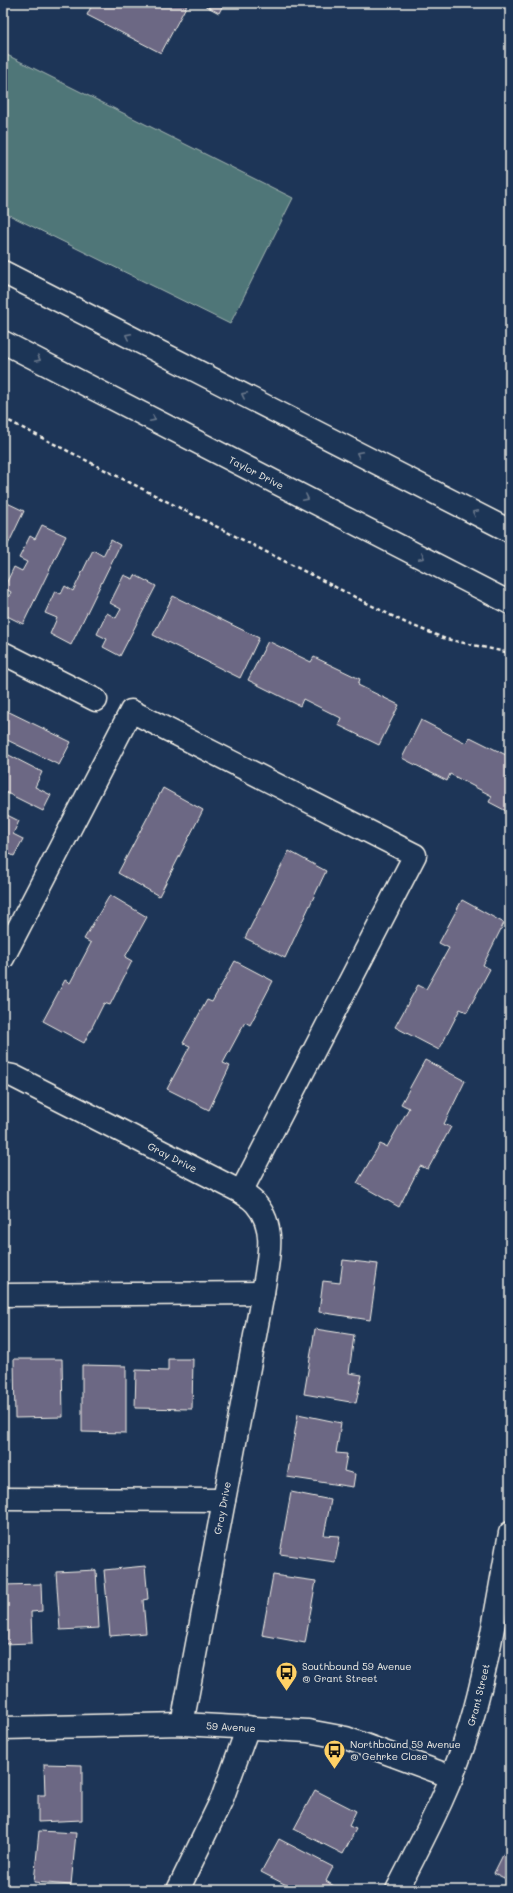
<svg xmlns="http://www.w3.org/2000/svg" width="513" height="1893" font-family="Mali,sans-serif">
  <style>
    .green { fill: #507678; stroke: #a2b4b0 }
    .building { fill: #6c6784; stroke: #f4f1e8 }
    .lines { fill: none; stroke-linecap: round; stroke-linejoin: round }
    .minor-casing { stroke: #f4f1e8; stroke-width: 25 }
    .major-casing { stroke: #f4f1e8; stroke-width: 25 }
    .path { stroke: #f4f1e8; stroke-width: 2.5; stroke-dasharray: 4 3; stroke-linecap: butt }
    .minor { stroke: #1d3557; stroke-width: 22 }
    .major { stroke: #1d3557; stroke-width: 22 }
    .oneway { stroke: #68778a }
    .labels { text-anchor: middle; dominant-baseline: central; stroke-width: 4; stroke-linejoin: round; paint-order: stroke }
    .street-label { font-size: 10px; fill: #f4f1e8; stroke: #1d3557 }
    .poi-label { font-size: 10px; fill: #f4f1e8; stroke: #1d3557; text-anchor: start }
  </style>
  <rect width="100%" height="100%" fill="#1d3557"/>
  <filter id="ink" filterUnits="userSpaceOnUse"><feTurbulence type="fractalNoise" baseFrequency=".025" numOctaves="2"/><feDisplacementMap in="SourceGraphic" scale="8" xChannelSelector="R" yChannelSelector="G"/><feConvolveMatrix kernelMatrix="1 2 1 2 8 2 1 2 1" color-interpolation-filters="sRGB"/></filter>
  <g filter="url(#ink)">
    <!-- green -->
    <path class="green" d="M 3,53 L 293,198 L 230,324 L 3,212 Z"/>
    <!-- building -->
    <path class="building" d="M 93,3 L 188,3 L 161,53 L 87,15 Z
      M 200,3 L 224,3 L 219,13 Z
      M 3,501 L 24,511 L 3,555 Z
      M 42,525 L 66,536 L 23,624 L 3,614 L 3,609 L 11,592 L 4,588 L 14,567 L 22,571 L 27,562 L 19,558 L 30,536 L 35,539 Z
      M 111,540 L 120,545 L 71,645 L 50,634 L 57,618 L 45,613 L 55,591 L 61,594 L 65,586 L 73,591 L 93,550 L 103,556 Z
      M 124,575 L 133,579 L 135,575 L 156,586 L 120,656 L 103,647 L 107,639 L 97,634 L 107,613 L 116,618 L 121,609 L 110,603 Z
      M 173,596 L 259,638 L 240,678 L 153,635 Z
      M 268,641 L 311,662 L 314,657 L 360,679 L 358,685 L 399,705 L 379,745 L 338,725 L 341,718 L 303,699 L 300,706 L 248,680 Z
      M 3,709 L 71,742 L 59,765 L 3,738 Z
      M 421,720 L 466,743 L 470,737 L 510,757 L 510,813 L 489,802 L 492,796 L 450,774 L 447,781 L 402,758 Z
      M 3,752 L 42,772 L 35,787 L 51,795 L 43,811 L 3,791 Z
      M 163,788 L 203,810 L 159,896 L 118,873 Z
      M 3,813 L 19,821 L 13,834 L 23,839 L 14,856 L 3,851 Z
      M 289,851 L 326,871 L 285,958 L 245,938 Z
      M 110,895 L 147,917 L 125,957 L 132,961 L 110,1005 L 104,1003 L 84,1043 L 43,1021 L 65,980 L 70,983 L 91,943 L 84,939 Z
      M 462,900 L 504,923 L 483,965 L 490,969 L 467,1012 L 460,1009 L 439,1050 L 395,1027 L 418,985 L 426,989 L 449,948 L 439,943 Z
      M 235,961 L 273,981 L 250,1025 L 245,1022 L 223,1063 L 230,1066 L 209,1110 L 167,1089 L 190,1046 L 183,1043 L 207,1000 L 212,1002 Z
      M 425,1060 L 465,1081 L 444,1124 L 451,1127 L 428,1169 L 420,1166 L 399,1207 L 357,1183 L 380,1144 L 387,1147 L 409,1108 L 401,1104 Z
      M 343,1260 L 378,1264 L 370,1320 L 319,1312 L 323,1281 L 340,1283 Z
      M 315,1329 L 354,1335 L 349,1373 L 362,1375 L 356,1403 L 304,1394 Z
      M 14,1359 L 62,1359 L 63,1417 L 15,1418 Z
      M 168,1359 L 193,1359 L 192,1409 L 135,1408 L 136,1370 L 168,1371 Z
      M 82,1365 L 126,1366 L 126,1433 L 82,1432 Z
      M 298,1414 L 341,1423 L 336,1453 L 347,1454 L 344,1471 L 355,1474 L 353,1487 L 287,1477 Z
      M 291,1492 L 331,1500 L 324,1535 L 340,1536 L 335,1562 L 280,1554 Z
      M 145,1566 L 148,1599 L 143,1600 L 146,1633 L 110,1636 L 104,1570 Z
      M 96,1570 L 99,1628 L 60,1630 L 56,1572 Z
      M 273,1575 L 316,1581 L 305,1643 L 262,1635 Z
      M 41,1584 L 42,1611 L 31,1612 L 32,1643 L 3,1644 L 3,1585 Z
      M 44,1764 L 82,1765 L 82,1820 L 38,1822 L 38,1795 L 45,1795 Z
      M 315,1790 L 356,1811 L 349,1826 L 356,1829 L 343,1854 L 294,1829 Z
      M 39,1831 L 76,1833 L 71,1885 L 34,1882 Z
      M 279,1839 L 333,1867 L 326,1881 L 334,1886 L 332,1890 L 296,1890 L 261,1872 Z
      M 510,1841 L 510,1881 L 494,1873 Z"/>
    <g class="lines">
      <defs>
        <g id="minor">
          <path d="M 3,653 L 96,700"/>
          <path d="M 3,958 L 131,711 L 415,855 L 241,1192"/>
          <path id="s1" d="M 3,1074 L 13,1076 L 241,1192 C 246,1196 252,1199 256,1204 C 278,1229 267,1263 263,1293 L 182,1724"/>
          <path d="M 3,1295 L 263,1293"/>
          <path d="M 3,1499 L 224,1500"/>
          <path id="s2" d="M 3,1728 L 182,1724 L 308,1731 L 346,1738 L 452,1777"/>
          <path d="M 178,1890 L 222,1799 L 248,1727"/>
          <path id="s3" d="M 397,1890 C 427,1832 457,1775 474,1712 C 490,1654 499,1593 510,1533"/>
        </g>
        <g id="major">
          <path d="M 3,272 L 510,531"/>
          <path id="s4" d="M 3,342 L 510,603"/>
        </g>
      </defs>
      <!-- minor casing -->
      <use href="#minor" class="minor-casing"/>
      <!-- major casing -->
      <use href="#major" class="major-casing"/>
      <!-- path -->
      <path class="path" d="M 3,418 L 406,623 L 446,639 L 510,653"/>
      <!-- minor -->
      <use href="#minor" class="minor"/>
      <!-- major -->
      <use href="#major" class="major"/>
    </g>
    <!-- one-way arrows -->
    <defs><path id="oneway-chevron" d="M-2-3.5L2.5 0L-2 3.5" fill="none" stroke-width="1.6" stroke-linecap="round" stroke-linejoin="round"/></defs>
    <g class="oneway">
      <use href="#oneway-chevron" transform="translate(128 336) rotate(-153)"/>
      <use href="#oneway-chevron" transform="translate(38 359) rotate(27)"/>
      <use href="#oneway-chevron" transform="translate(244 395) rotate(-153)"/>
      <use href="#oneway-chevron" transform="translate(153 419) rotate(27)"/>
      <use href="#oneway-chevron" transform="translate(359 454) rotate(-153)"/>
      <use href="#oneway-chevron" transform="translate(306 498) rotate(27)"/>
      <use href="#oneway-chevron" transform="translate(475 513) rotate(-153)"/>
      <use href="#oneway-chevron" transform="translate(422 557) rotate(27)"/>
    </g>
  </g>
  <!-- icons -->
  <defs>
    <symbol id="bus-pin" viewBox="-11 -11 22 30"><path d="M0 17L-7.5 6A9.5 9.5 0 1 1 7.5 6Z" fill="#ffd166" stroke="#1d3557"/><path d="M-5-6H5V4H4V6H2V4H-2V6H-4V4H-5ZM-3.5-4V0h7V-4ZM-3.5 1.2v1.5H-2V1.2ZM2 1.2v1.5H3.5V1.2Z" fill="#111"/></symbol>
  </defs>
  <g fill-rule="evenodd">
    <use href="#bus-pin" x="274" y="1660" width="25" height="34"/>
    <use href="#bus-pin" x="322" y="1738" width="25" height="34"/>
  </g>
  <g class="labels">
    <!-- street labels -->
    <g class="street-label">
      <text stroke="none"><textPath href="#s4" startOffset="285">Taylor Drive</textPath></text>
      <text stroke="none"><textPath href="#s1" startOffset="189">Gray Drive</textPath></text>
      <text transform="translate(222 1508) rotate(-79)">Gray Drive</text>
      <text stroke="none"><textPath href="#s3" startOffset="212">Grant Street</textPath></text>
      <text stroke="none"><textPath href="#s2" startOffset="228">59 Avenue</textPath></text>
    </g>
    <!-- poi labels -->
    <g class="poi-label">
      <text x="302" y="1666">Southbound 59 Avenue<tspan x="302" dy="12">@ Grant Street</tspan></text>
      <text x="350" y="1744">Northbound 59 Avenue<tspan x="350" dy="12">@ Gehrke Close</tspan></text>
    </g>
  </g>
  <!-- margin -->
  <rect width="513" height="1893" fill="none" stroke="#1d3557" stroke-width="16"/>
  <rect x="8" y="8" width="497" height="1877" fill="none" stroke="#f4f1e8" stroke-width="1.5" filter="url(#ink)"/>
</svg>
